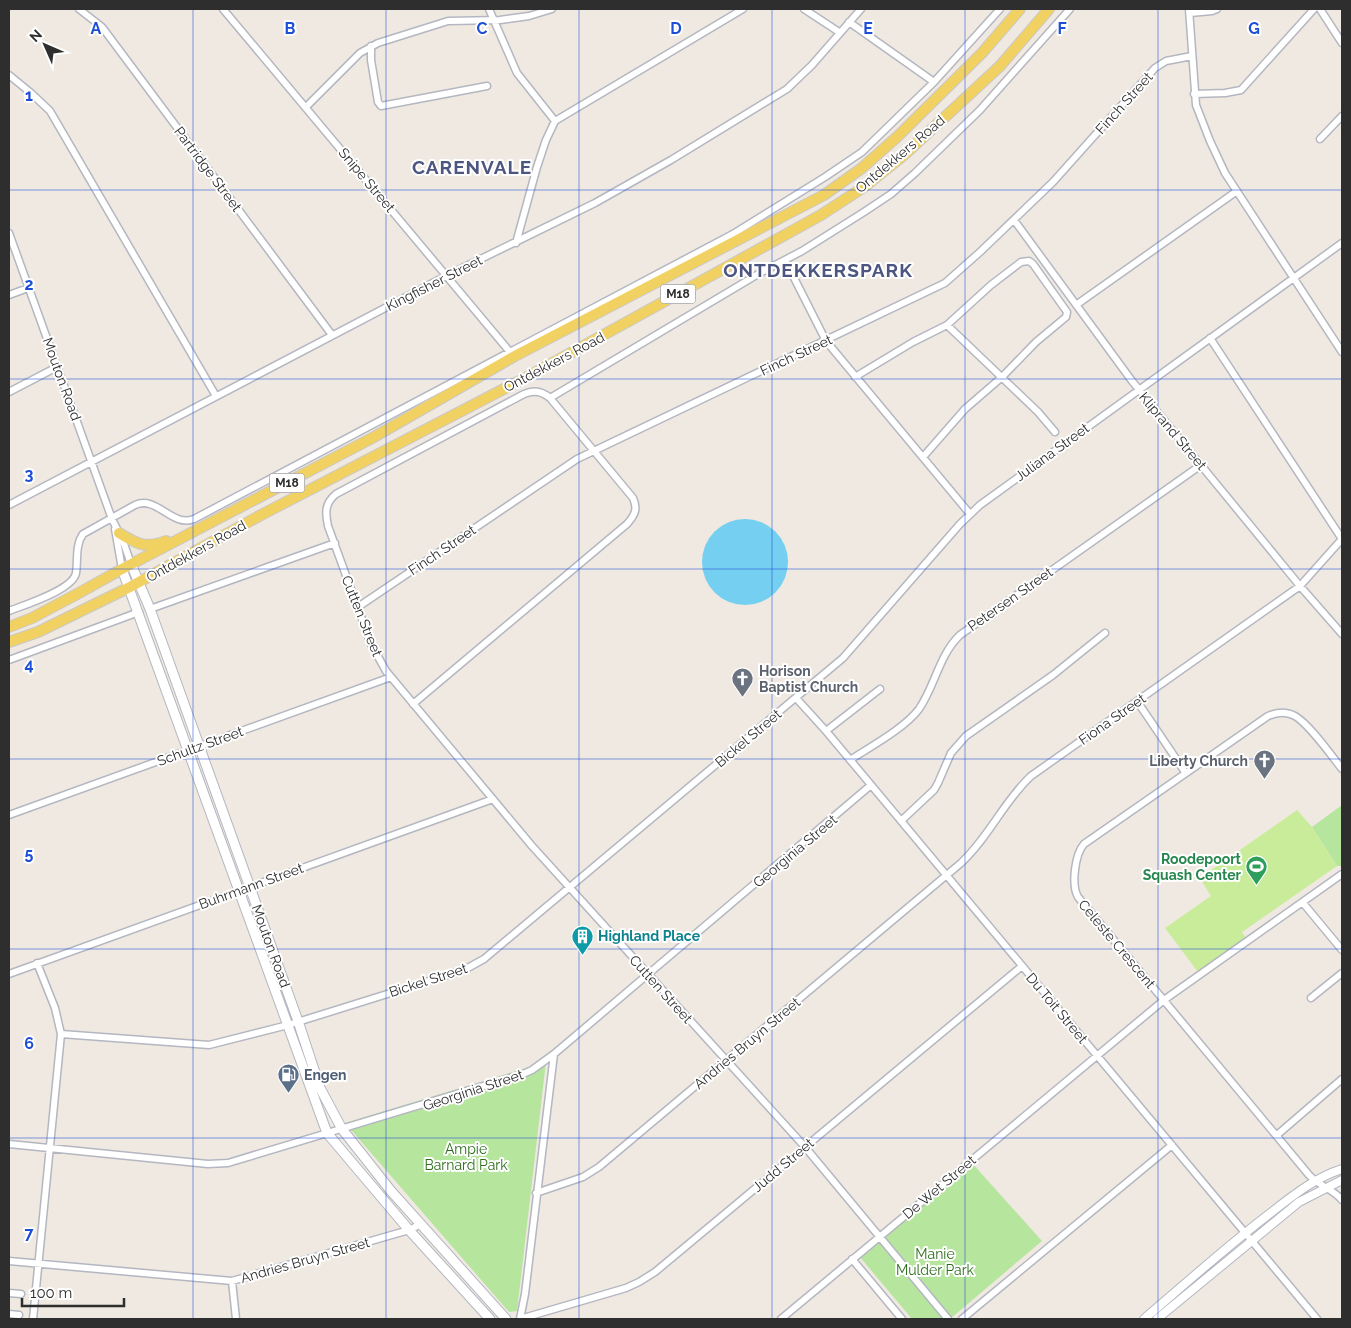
<svg xmlns="http://www.w3.org/2000/svg" width="1351" height="1328" font-family="Raleway,sans-serif">
  <style>
    .green { fill: #b6e59e }
    .pitch { fill: #c9ec9a }
    .water { fill: #75cff0 }
    .lines { fill: none; stroke-linecap: round; stroke-linejoin: round }
    .minor-casing { stroke: #b4b7c1; stroke-width: 9 }
    .tertiary-casing { stroke: #b4b7c1; stroke-width: 10 }
    .secondary-casing { stroke: #b4b7c1; stroke-width: 11 }
    .primary-casing { stroke: #c9c9c9; stroke-width: 12 }
    .minor { stroke: #fff; stroke-width: 6 }
    .tertiary { stroke: #fff; stroke-width: 8 }
    .secondary { stroke: #fff; stroke-width: 9 }
    .primary { stroke: #f2d163; stroke-width: 10 }
    .grid { fill: none; stroke: #1d4ed8; stroke-width: 1; stroke-opacity: 0.55 }
    .labels { text-anchor: middle; dominant-baseline: central; stroke-width: 4; stroke-linejoin: round; paint-order: stroke }
    .shield { fill: #fff; stroke: #6d6d6d; stroke-width: 1 }
    .shield-label { font-size: 12px; font-weight: bold; fill: #2e2e2e }
    .street-label { font-size: 14px; fill: #2e2e2e; stroke: #fff }
    .worship-label { font-size: 14px; font-weight: bold; fill: #5b616d; stroke: #fff; text-anchor: start }
    .leisure-label { font-size: 14px; font-weight: bold; fill: #27864d; stroke: #fff; text-anchor: end }
    .culture-label { font-size: 14px; font-weight: bold; fill: #0d838f; stroke: #fff; text-anchor: start }
    .service-label { font-size: 14px; font-weight: bold; fill: #4e5e75; stroke: #fff; text-anchor: start }
    .park-label { font-size: 14px; fill: #2c6e1b; stroke: #fff }
    .district-label { font-size: 19px; font-weight: bold; letter-spacing: 1px; fill: #4d5680; stroke: #fff }
    .grid-label { font-size: 16px; text-anchor: middle; font-weight: bold; fill: #1d4ed8; stroke: #fff; stroke-width: 4; stroke-linejoin: round; paint-order: stroke }
  </style>
  <rect width="100%" height="100%" fill="#efe9e1"/>
  <!-- green -->
  <path class="green" d="M 1342,805 L 1342,866 L 1337,866 L 1312,827 Z
    M 546,1062 L 517,1311 L 509,1312 L 345,1123 Z
    M 971,1162 L 1042,1241 L 950,1319 L 912,1319 L 859,1256 Z"/>
  <!-- pitch -->
  <path class="pitch" d="M 1297,810 L 1312,827 L 1337,866 L 1242,932 L 1246,938 L 1198,972 L 1165,928 L 1211,896 L 1200,878 Z"/>
  <!-- water -->
  <path class="water" d="M702 562a43 43 0 1 1 86 0a43 43 0 1 1-86 0Z"/>
  <g class="lines">
    <defs>
      <path id="minor" d="M 79,9 L 102,27 L 332,335
        M 223,9 L 510,352
        M 489,9 L 517,73 L 555,121
        M 804,9 L 839,32
        M 1189,9 L 1196,105 L 1210,141 L 1225,173 L 1342,352
        M 1320,9 L 1342,43
        M 1190,13 L 1212,11 L 1217,9
        M 849,22 L 934,82
        M 371,46 L 371,60 L 378,102 L 381,106 L 487,86
        M 9,75 L 31,93 L 50,111 L 216,396
        M 1194,94 L 1225,93 L 1241,90 L 1314,9
        M 306,107 L 360,53 L 378,43 L 448,21 L 500,20 L 529,16 L 552,9
        M 1320,139 L 1342,116
        M 1014,220 L 1132,381 L 1300,586 L 1342,634
        M 9,233 L 112,519 L 123,541 L 131,564
        M 516,243 L 537,167 L 546,140 L 555,121 L 743,9
        M 785,260 L 826,341 L 970,514
        M 9,295 L 28,288
        M 1076,305 L 1237,191
        M 947,325 L 1038,412 L 1055,432
        M 1210,338 L 1342,539
        M 855,377 L 913,342 L 947,325 L 991,285 L 1021,262 L 1029,261 L 1033,264 L 1067,312 L 1066,317 L 1036,342 L 1002,377 L 965,409 L 923,457
        M 9,392 L 57,367
        M 550,398 L 760,273 L 802,251 L 864,212 L 891,194 L 915,173 L 980,110 L 1070,9
        M 9,505 L 446,276 L 595,203 L 671,160 L 787,89 L 812,65 L 861,9
        M 115,529 L 122,569
        M 358,607 L 577,459 L 945,283 L 980,252 L 1053,182 L 1155,68 L 1166,61 L 1192,56
        M 150,609 L 335,543
        M 9,611 C 24,605 73,590 76,573 C 78,561 75,545 83,534 L 135,505 C 157,495 172,528 194,519 L 733,234 L 825,177 L 862,152 L 934,82 L 1000,9
        M 9,660 L 139,612
        M 796,698 L 826,731 L 1317,1319
        M 1137,701 L 1185,772
        M 413,704 L 627,524 C 635,515 638,509 633,498 L 550,398 C 542,391 533,390 524,394 L 336,494 C 325,503 325,512 328,526 L 371,644 L 386,671 L 532,846 L 805,1147 L 948,1319
        M 826,731 L 880,689
        M 850,760 C 870,747 905,728 919,709 C 935,686 939,655 960,635 L 1201,465
        M 1342,769 C 1331,755 1309,724 1295,716 C 1286,711 1277,712 1268,716 L 1084,844 C 1075,854 1071,885 1078,897 L 1309,1175 C 1319,1186 1333,1189 1342,1200
        M 9,815 L 391,677
        M 901,821 L 934,790 L 938,783 L 951,753 L 966,736 L 1053,675 L 1105,633
        M 1303,903 L 1342,950
        M 9,974 L 493,799
        M 1311,998 L 1342,973
        M 61,1034 L 209,1045 L 288,1025 L 464,970 L 484,959 L 843,658 L 960,524 L 980,505 L 1342,243
        M 1277,1135 L 1342,1079
        M 9,1144 L 208,1164 L 228,1163 L 523,1074 L 532,1070 L 554,1054 L 871,785
        M 536,1193 L 583,1177 L 599,1167 L 961,863 C 989,837 1004,801 1031,776 L 1300,586 L 1342,539
        M 852,1259 L 902,1319
        M 9,1261 L 232,1281 L 409,1230 L 421,1224
        M 232,1281 L 236,1319
        M 9,1293 L 21,1294
        M 9,1314 L 19,1315
        M 33,1319 L 61,1034 L 55,1008 L 37,963
        M 520,1319 L 626,1288 L 639,1282 L 655,1272 L 1022,966
        M 520,1319 L 525,1294 L 554,1054
        M 781,1319 L 1164,1000 L 1342,874
        M 962,1319 L 1172,1145"/>
      <path id="tertiary" d="M 1144,1319 C 1185,1284 1225,1248 1268,1215 C 1291,1197 1314,1178 1342,1169
        M 1157,1319 L 1299,1202 L 1342,1180"/>
      <path id="secondary" d="M 131,564 L 150,609 L 298,1021 L 320,1088 L 342,1129 L 391,1191 L 506,1319
        M 122,569 L 327,1133 L 409,1230 L 490,1319"/>
      <path id="primary" d="M 119,533 C 137,544 145,549 166,541
        M 9,627 L 32,618 L 79,593 L 122,569 L 374,437 L 513,357 L 824,195 L 862,168 L 897,137 L 982,53 L 1020,9
        M 9,642 L 38,632 L 130,587 L 261,515 L 529,376 L 821,215 L 864,187 L 905,154 L 1000,66 L 1049,9"/>
    </defs>
    <!-- minor casing -->
    <use href="#minor" class="minor-casing"/>
    <!-- tertiary casing -->
    <use href="#tertiary" class="tertiary-casing"/>
    <!-- secondary casing -->
    <use href="#secondary" class="secondary-casing"/>
    <!-- primary casing -->
    <use href="#primary" class="primary-casing"/>
    <!-- minor -->
    <use href="#minor" class="minor"/>
    <!-- tertiary -->
    <use href="#tertiary" class="tertiary"/>
    <!-- secondary -->
    <use href="#secondary" class="secondary"/>
    <!-- primary -->
    <use href="#primary" class="primary"/>
  </g>
  <!-- grid -->
  <path class="grid" d="M 193,9 L 193,1319M 386,9 L 386,1319M 579,9 L 579,1319M 772,9 L 772,1319M 965,9 L 965,1319M 1158,9 L 1158,1319M 9,190 L 1342,190M 9,379 L 1342,379M 9,569 L 1342,569M 9,759 L 1342,759M 9,949 L 1342,949M 9,1138 L 1342,1138"/>
  <!-- icons -->
  <defs>
    <symbol id="church-pin" viewBox="-11 -11 22 30"><path d="M0 17L-7.5 6A9.5 9.5 0 1 1 7.5 6Z" fill="#6b7280" stroke="#fff"/><path d="M-1.2-6h2.4v3.5h3.3v2.4h-3.3V6h-2.4V-.1h-3.3v-2.4h3.3Z" fill="#fff"/></symbol>
    <symbol id="stadium-pin" viewBox="-11 -11 22 30"><path d="M0 17L-7.5 6A9.5 9.5 0 1 1 7.5 6Z" fill="#2e9e5b" stroke="#fff"/><path d="M0-5a6.5 5 0 1 0 0 10a6.5 5 0 1 0 0-10ZM-3.5-1.8h7v3.6h-7Z" fill="#fff"/></symbol>
    <symbol id="building-pin" viewBox="-11 -11 22 30"><path d="M0 17L-7.5 6A9.5 9.5 0 1 1 7.5 6Z" fill="#0f9aa8" stroke="#fff"/><path d="M-4-6H4V6H1V3H-1V6H-4ZM-2.5-4.3h1.7v1.8h-1.7ZM.8-4.3h1.7v1.8H.8ZM-2.5-1h1.7V.8h-1.7ZM.8-1h1.7V.8H.8Z" fill="#fff"/></symbol>
    <symbol id="fuel-pin" viewBox="-11 -11 22 30"><path d="M0 17L-7.5 6A9.5 9.5 0 1 1 7.5 6Z" fill="#5c6f8a" stroke="#fff"/><path d="M-5.5-6h7V0h2V4h1.3V-2.5L3-4.5l.8-.8L6-3V5H2.5V1h-1V6h-7ZM-4.2-4.7v3.2H.2V-4.7Z" fill="#fff"/></symbol>
  </defs>
  <g fill-rule="evenodd">
    <use href="#church-pin" x="730" y="666" width="25" height="34"/>
    <use href="#church-pin" x="1252" y="748" width="25" height="34"/>
    <use href="#stadium-pin" x="1244" y="854" width="25" height="34"/>
    <use href="#building-pin" x="570" y="924" width="25" height="34"/>
    <use href="#fuel-pin" x="276" y="1062" width="25" height="34"/>
  </g>
  <g class="labels">
    <!-- shield labels -->
    <g class="shield">
      <rect x="660.5" y="284.5" width="35" height="19" rx="4"/>
      <rect x="269.5" y="473.5" width="35" height="19" rx="4"/>
    </g>
    <g class="shield-label">
      <text x="678" y="294">M18</text>
      <text x="287" y="483">M18</text>
    </g>
    <!-- street labels -->
    <g class="street-label">
      <text transform="translate(1124 103) rotate(-48)">Finch Street</text>
      <text transform="translate(900 154) rotate(-40)">Ontdekkers Road</text>
      <text transform="translate(208 169) rotate(53)">Partridge Street</text>
      <text transform="translate(367 180) rotate(50)">Snipe Street</text>
      <text transform="translate(434 283) rotate(-27)">Kingfisher Street</text>
      <text transform="translate(796 355) rotate(-25)">Finch Street</text>
      <text transform="translate(554 362) rotate(-28)">Ontdekkers Road</text>
      <text transform="translate(62 379) rotate(70)">Mouton Road</text>
      <text transform="translate(1173 431) rotate(50)">Kliprand Street</text>
      <text transform="translate(1052 452) rotate(-36)">Juliana Street</text>
      <text transform="translate(442 550) rotate(-34)">Finch Street</text>
      <text transform="translate(196 551) rotate(-29)">Ontdekkers Road</text>
      <text transform="translate(1010 599) rotate(-35)">Petersen Street</text>
      <text transform="translate(362 616) rotate(68)">Cutten Street</text>
      <text transform="translate(1112 719) rotate(-35)">Fiona Street</text>
      <text transform="translate(748 738) rotate(-40)">Bickel Street</text>
      <text transform="translate(200 746) rotate(-20)">Schultz Street</text>
      <text transform="translate(795 851) rotate(-40)">Georginia Street</text>
      <text transform="translate(251 886) rotate(-20)">Buhrmann Street</text>
      <text transform="translate(1117 944) rotate(50)">Celeste Crescent</text>
      <text transform="translate(271 946) rotate(70)">Mouton Road</text>
      <text transform="translate(428 980) rotate(-18)">Bickel Street</text>
      <text transform="translate(661 989) rotate(48)">Cutten Street</text>
      <text transform="translate(1057 1008) rotate(50)">Du Toit Street</text>
      <text transform="translate(747 1043) rotate(-40)">Andries Bruyn Street</text>
      <text transform="translate(473 1090) rotate(-18)">Georginia Street</text>
      <text transform="translate(783 1165) rotate(-40)">Judd Street</text>
      <text transform="translate(939 1187) rotate(-40)">De Wet Street</text>
      <text transform="translate(305 1260) rotate(-16)">Andries Bruyn Street</text>
    </g>
    <!-- worship labels -->
    <g class="worship-label">
      <text x="759" y="671">Horison<tspan x="759" dy="16">Baptist Church</tspan></text>
      <text x="1248" y="761" text-anchor="end">Liberty Church</text>
    </g>
    <!-- leisure labels -->
    <g class="leisure-label">
      <text x="1241" y="859">Roodepoort<tspan x="1241" dy="16">Squash Center</tspan></text>
    </g>
    <!-- culture labels -->
    <g class="culture-label">
      <text x="598" y="936">Highland Place</text>
    </g>
    <!-- service labels -->
    <g class="service-label">
      <text x="304" y="1075">Engen</text>
    </g>
    <!-- park labels -->
    <g class="park-label">
      <text x="466" y="1149">Ampie<tspan x="466" dy="16">Barnard Park</tspan></text>
      <text x="935" y="1254">Manie<tspan x="935" dy="16">Mulder Park</tspan></text>
    </g>
    <!-- district labels -->
    <g class="district-label">
      <text x="472" y="167">CARENVALE</text>
      <text x="818" y="270">ONTDEKKERSPARK</text>
    </g>
  </g>
  <g class="grid-label">
    <text x="96" y="34">A</text>
    <text x="290" y="34">B</text>
    <text x="482" y="34">C</text>
    <text x="676" y="34">D</text>
    <text x="868" y="34">E</text>
    <text x="1062" y="34">F</text>
    <text x="1254" y="34">G</text>
    <text x="29" y="101">1</text>
    <text x="29" y="290">2</text>
    <text x="29" y="480">3</text>
    <text x="29" y="670">4</text>
    <text x="29" y="859">5</text>
    <text x="29" y="1049">6</text>
    <text x="29" y="1239">7</text>
  </g>
  <!-- border -->
  <rect width="1351" height="1328" fill="none" stroke="#2e2e2e" stroke-width="20"/>
  <!-- north arrow -->
  <g transform="translate(45 45) rotate(315)" stroke="#ffffff" stroke-width="4" paint-order="stroke">
  <path d="M0-4L9 19L0 12L-9 19Z" fill="#2e2e2e"/>
  <text y="-8" font-size="14" font-weight="bold" text-anchor="middle" fill="#2e2e2e">N</text>
  </g>
  <!-- scale -->
  <path d="M22 1298v8h102v-8" fill="none" stroke="#2e2e2e" stroke-width="2.5"/>
  <text x="30" y="1298" font-size="15" fill="#2e2e2e" stroke="#ffffff" stroke-width="4" paint-order="stroke">100 m</text>
</svg>
